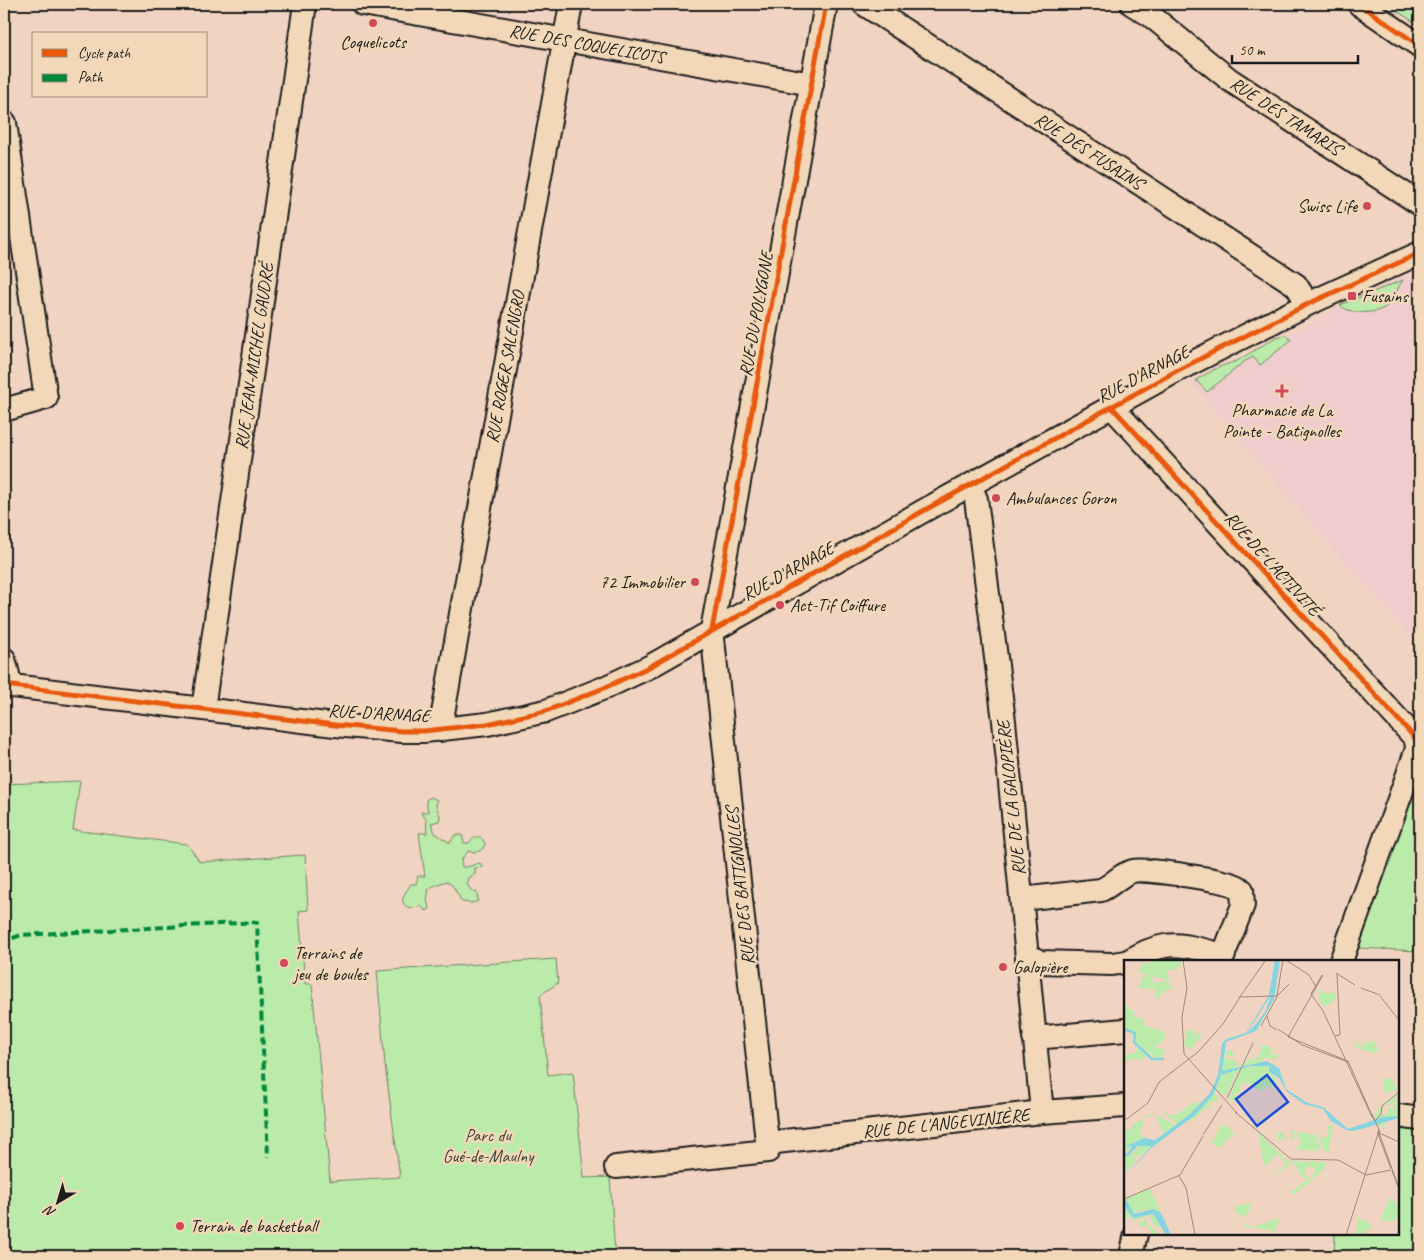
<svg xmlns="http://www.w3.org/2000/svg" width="1424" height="1260" font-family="Caveat,sans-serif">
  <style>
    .built { fill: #f0cdcc }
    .green { fill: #bbebaa; stroke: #6c8463 }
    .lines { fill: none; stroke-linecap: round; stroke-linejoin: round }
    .minor-casing { stroke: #1c1c1c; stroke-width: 26 }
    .minor { stroke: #f2d8b9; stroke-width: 22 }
    .quiet { stroke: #00873e; stroke-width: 4; stroke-dasharray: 8 4; stroke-linecap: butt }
    .cycleway-casing { stroke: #f2d8b9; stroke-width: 8 }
    .cycleway { stroke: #e8590c; stroke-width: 5 }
    .poi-dot { fill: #d1495b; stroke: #f2d8b9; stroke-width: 2 }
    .labels { text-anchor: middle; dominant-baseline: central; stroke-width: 5; stroke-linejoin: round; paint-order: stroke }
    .poi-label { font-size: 18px; fill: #1c1c1c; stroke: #f2d8b9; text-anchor: start }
    .street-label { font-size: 18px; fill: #1c1c1c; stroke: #f2d8b9 }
    .park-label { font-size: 18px; fill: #3c4538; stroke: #f2d8b9 }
    .inset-river { fill: none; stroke: #85d5e0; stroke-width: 2.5 }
    .inset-road { fill: none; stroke: #9c8a80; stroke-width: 1 }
    .view { fill: #1d4ed8; fill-opacity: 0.15; stroke: #1d4ed8; stroke-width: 2.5 }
    .inset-edge { fill: none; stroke: #1c1c1c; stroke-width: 2.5 }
  </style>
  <rect width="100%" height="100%" fill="#f1d3c2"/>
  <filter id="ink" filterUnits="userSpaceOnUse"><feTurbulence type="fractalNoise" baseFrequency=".02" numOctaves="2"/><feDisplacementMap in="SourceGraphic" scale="10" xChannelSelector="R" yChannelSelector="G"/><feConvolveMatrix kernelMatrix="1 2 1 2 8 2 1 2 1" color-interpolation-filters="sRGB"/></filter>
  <g filter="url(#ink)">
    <!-- built -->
    <path class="built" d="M 1420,273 L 1420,647 L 1344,562 L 1191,383 L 1219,367 L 1237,361 L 1276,337 L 1286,335 L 1321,319 L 1336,307 L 1411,275 Z"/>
    <!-- green -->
    <path class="green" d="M 1387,4 L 1420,4 L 1420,26 Z
      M 1403,280 C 1398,287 1394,298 1389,304 C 1380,315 1349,315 1340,305 Z
      M 1286,335 L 1291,340 L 1260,365 L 1253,357 L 1245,361 L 1207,392 L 1196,380 L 1219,367 L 1237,361 L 1276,337 Z
      M 1420,776 L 1420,951 L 1358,948 Z
      M 80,781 L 73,830 L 187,844 L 200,862 L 305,855 L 308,910 L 299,911 L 305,984 L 312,984 L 330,1181 L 400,1177 L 385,1065 L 377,971 L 556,959 L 558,983 L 540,995 L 548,1075 L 573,1072 L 584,1178 L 610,1177 L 615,1256 L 4,1256 L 4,784 Z
      M 431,797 L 437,800 L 436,806 L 440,816 L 439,821 L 431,823 L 435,833 L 450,843 L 455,835 L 462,835 L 464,843 L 469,843 C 475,835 481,834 485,844 C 483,852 475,853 468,851 L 461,860 L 462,867 C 467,868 474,864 480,863 L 483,867 L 475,868 L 475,874 L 469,878 L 467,884 L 471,890 L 477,893 L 478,901 L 472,903 L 462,902 L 453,886 L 446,881 L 429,888 L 427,901 L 430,909 L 426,911 L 421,906 C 415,909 401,909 403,898 C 404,893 409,888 411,884 L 416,884 L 418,876 L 425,876 L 419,833 L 427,833 L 426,818 L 422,815 L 421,812 L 428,812 L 426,800 Z
      M 1398,1129 L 1420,1132 L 1420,1256 L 1334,1256 L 1335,1234 L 1398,1234 Z"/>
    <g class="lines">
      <defs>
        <path id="minor" d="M 363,4 L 812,84
          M 864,4 L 1296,285 L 1308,304
          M 1132,4 L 1150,15 L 1230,80 L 1420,204
          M 1359,4 L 1420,46
          M 1111,406 L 1416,739 L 1417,749 L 1341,961
          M 4,410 L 46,398 L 5,123
          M 970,486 L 976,499 L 1004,721 L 1042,1112
          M 4,659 L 11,686
          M 4,685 L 335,725 L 402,731 L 424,731 L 487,724 L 546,711 L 604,688 L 649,667 L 925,510 L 1178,370 L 1308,304 L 1420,253
          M 203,709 L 305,4
          M 440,730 L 571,4
          M 1022,899 L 1101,890 C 1113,885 1120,874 1133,871 C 1144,868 1225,880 1236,886 C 1240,887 1239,888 1242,890 L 1243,905 L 1221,961
          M 1027,954 L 1040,962 L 1112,964 L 1125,962
          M 1128,961 C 1140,955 1151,948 1165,946 C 1184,943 1205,951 1224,955
          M 1034,1038 L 1125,1030
          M 1398,1116 L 1420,1119
          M 767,1143 L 1042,1112 L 1125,1106
          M 616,1167 L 768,1151 L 712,630 L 826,4
          M 1131,1256 L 1136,1234"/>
      </defs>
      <!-- minor casing -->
      <use href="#minor" class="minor-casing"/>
      <!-- minor -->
      <use href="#minor" class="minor"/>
      <!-- quiet -->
      <path class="quiet" d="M 4,946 L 10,939 L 21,935 L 257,922 L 268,1157"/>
      <defs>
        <path id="cycleway" d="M 1359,4 L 1420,46
          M 1111,406 L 1416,739
          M 712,630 L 826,4
          M 4,685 L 335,725 L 402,731 L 424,731 L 487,724 L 546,711 L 604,688 L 649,667 L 925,510 L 1178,370 L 1308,304 L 1420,253"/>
      </defs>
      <!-- cycleway casing -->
      <use href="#cycleway" class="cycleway-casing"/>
      <!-- cycleway -->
      <use href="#cycleway" class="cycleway"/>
    </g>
  </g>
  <!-- markers -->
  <g class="poi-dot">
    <circle cx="373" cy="23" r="5"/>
    <circle cx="1367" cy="206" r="5"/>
    <rect x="1347" y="291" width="10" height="10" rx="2.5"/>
    <path d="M1279.5 383.5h5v5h5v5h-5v5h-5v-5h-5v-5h5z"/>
    <circle cx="996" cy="498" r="5"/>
    <circle cx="695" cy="582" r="5"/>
    <circle cx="780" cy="605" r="5"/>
    <circle cx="284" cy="963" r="5"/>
    <circle cx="1003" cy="967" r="5"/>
    <circle cx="180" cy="1226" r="5"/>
  </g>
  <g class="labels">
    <!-- poi labels -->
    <g class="poi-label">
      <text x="373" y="42" text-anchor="middle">Coquelicots</text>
      <text x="1357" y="206" text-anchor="end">Swiss Life</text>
      <text x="1362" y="296">Fusains</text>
      <text x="1282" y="410" text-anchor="middle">Pharmacie de La<tspan x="1282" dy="21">Pointe - Batignolles</tspan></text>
      <text x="1006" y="498">Ambulances Goron</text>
      <text x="685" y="582" text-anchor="end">72 Immobilier</text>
      <text x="790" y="605">Act-Tif Coiffure</text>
      <text x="294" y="953">Terrains de<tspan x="294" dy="21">jeu de boules</tspan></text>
      <text x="1013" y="967">Galopière</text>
      <text x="190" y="1226">Terrain de basketball</text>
    </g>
    <!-- street labels -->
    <g class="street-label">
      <text transform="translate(587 44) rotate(10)">RUE DES COQUELICOTS</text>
      <text transform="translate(1286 116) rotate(33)">RUE DES TAMARIS</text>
      <text transform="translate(1089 151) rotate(33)">RUE DES FUSAINS</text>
      <text transform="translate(756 314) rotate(-80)">RUE DU POLYGONE</text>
      <text transform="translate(254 356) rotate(-82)">RUE JEAN-MICHEL GAUDRÉ</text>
      <text transform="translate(505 367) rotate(-80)">RUE ROGER SALENGRO</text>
      <text transform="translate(1143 374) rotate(-28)">RUE D'ARNAGE</text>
      <text transform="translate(1273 564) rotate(48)">RUE DE L'ACTIVITÉ</text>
      <text transform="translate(788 571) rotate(-29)">RUE D'ARNAGE</text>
      <text transform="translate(379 713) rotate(3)">RUE D'ARNAGE</text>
      <text transform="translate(1011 798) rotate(-96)">RUE DE LA GALOPIÈRE</text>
      <text transform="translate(740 886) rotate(-96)">RUE DES BATIGNOLLES</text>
      <text transform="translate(946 1123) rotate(-6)">RUE DE L'ANGEVINIÈRE</text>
    </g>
    <!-- park labels -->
    <g class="park-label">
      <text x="488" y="1135">Parc du<tspan x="488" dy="21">Gué-de-Maulny</tspan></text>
    </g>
  </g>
  <!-- overview -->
  <g transform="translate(1124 960)">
    <rect width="275" height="275" fill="#f1d3c2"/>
    <path d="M 27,0 L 57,0 L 57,5 L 51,10 L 42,10 L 46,21 L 14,12 L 19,2 L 26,4 ZM 20,15 L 28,16 L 29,23 L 44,21 L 48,30 L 42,29 L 42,33 L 36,34 L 36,39 L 31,39 L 31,29 L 14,28 ZM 197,29 L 197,33 L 212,33 L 212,39 L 200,47 L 194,38 L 196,32 L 191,31 ZM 0,44 L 12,54 L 7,56 L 18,58 L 21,66 L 42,72 L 40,80 L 31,87 L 41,90 L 38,97 L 30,97 L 19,88 L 23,95 L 20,100 L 6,99 L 0,103 L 0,95 L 10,93 L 15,86 L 5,71 L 0,70 ZM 70,69 L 70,77 L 74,72 L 78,74 L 67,90 L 60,85 L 62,71 ZM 231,79 L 234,80 L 231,81 L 230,88 L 236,82 L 234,87 L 237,89 L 237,80 L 242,85 L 245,81 L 251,82 L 254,90 L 250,93 L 229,87 ZM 139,84 L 147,88 L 147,99 L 149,94 L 153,94 L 153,98 L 148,100 L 143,97 L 135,103 L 119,106 L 123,100 L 134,98 ZM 104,89 L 112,95 L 111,97 L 100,94 L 99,97 L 113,102 L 112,106 L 116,104 L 115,107 L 98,111 L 99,91 L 103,92 ZM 141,103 L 150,112 L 151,114 L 147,113 L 155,126 L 153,124 L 143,129 L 137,123 L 140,128 L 136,131 L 122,122 L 115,127 L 117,132 L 109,135 L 116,141 L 105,141 L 115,109 ZM 114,109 L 102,136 L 92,130 L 96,116 ZM 268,118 L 273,130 L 260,133 L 260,119 ZM 275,131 L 268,140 L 275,136 L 272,142 L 275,148 L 270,149 L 270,142 L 267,144 L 265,141 L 266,145 L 260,145 L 258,151 L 253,154 L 264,154 L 264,146 L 268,150 L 275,149 L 275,156 L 261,162 L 260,167 L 254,166 L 250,153 L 258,148 L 250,149 L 257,147 ZM 91,132 L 95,139 L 85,143 L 87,149 L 81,148 L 75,155 L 55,167 L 71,155 ZM 73,141 L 75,144 L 67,153 L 53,164 L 42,155 L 37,148 L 44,155 L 51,155 ZM 27,154 L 33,154 L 18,159 L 20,166 L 15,171 L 20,178 L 0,194 L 0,176 L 3,174 L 0,170 L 8,170 L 7,167 L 20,157 ZM 34,155 L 50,165 L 40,174 L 33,160 ZM 91,164 L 96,168 L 103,165 L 110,174 L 95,188 L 88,183 L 95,169 ZM 209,165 L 205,191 L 203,193 L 198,188 L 195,174 L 202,169 L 196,174 L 197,178 L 203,177 L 205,170 L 202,166 ZM 170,167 L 170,172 L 191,174 L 196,187 L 194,191 L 174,190 L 174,185 L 178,184 L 172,172 L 169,175 L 171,178 L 165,180 L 168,173 L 159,172 L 160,177 L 164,177 L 164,183 L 163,178 L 154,181 L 154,172 L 168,172 ZM 134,173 L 165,202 L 166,201 L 202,202 L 201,208 L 188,220 L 186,217 L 192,211 L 187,206 L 181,209 L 181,215 L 187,221 L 169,235 L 166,230 L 169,231 L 184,218 L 179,218 L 169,202 L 147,219 L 162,204 L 154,194 L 146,201 L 147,204 L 144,202 L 140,206 ZM 19,183 L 26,187 L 16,196 L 9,195 L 12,201 L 0,214 L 0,196 L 7,195 ZM 26,229 L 37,252 L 29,249 L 9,252 L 1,239 ZM 266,237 L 275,247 L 275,255 L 269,262 L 256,260 ZM 127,242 L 124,254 L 119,256 L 114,253 L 115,259 L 110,247 ZM 0,245 L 8,257 L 25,254 L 32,257 L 35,266 L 31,267 L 25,255 L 20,257 L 23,261 L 23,264 L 37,275 L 29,275 L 22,265 L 17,268 L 15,262 L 19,261 L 20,265 L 20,257 L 10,261 L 7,257 L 0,259 ZM 234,256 L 236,261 L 238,259 L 248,266 L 244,271 L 236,271 L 244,273 L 232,274 ZM 156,258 L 148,275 L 147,270 L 123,267 L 114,261 L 129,267 Z" fill="#bbebaa"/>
    <path d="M 151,0 L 156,0 L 150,39 L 132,71 L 102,82 L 98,111 L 143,101 L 155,108 L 162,129 L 184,143 L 199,147 L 224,169 L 259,157 L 275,156 L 275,158 L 230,171 L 222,170 L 207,161 L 199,149 L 180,144 L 163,132 L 155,118 L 145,112 L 145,106 L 126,106 L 97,115 L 89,135 L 71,155 L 26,189 L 0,218 L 27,186 L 14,186 L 4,196 L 0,196 L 0,193 L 4,193 L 8,186 L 0,187 L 21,178 L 31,180 L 37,176 L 66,154 L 86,133 L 94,115 L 98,84 L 102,79 L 122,73 L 145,35 ZM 147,35 L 141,52 L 131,65 L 123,73 ZM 0,236 L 10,254 L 29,249 L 36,252 L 49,275 L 39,257 L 47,275 L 42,275 L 29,254 L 9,258 L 0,245 Z" fill="#85d5e0" fill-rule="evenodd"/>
    <path class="inset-river" d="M 0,69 L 11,73 L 10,82 L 28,99 L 40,99"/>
    <path class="inset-road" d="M 59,0 L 63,28 L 58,57 L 60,94 L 113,153M 162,0 L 185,15 L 192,27 L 190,31M 212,13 L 231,25M 198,15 L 187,34 L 199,51 L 248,157M 199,15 L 164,77 L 224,101 L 250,160M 237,28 L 256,35M 154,35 L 165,24M 153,36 L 159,0M 256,36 L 275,60M 115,38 L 142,0M 143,56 L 146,66 L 153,70M 137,66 L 154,35M 154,69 L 178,85 L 224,102M 211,76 L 216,75 L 213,14M 103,138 L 129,83M 111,152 L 167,199 L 214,200 L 242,215 L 267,210M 248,154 L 256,172 L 255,173 L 255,174 L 253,173 L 256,172M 0,161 L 24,143 L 35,122 L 74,92 L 99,64 L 116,37 L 153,36M 251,161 L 257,154 L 258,146 L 275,132M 254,170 L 275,228M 255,173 L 275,182M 254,174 L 267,209M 79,175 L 98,145M 268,211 L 275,229M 55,216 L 62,228 L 71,275M 0,239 L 56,215 L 79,176M 222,275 L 254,174"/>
    <path class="view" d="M 143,115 L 164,142 L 133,166 L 112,139 Z"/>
    <rect width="275" height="275" class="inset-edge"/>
  </g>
  <!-- margin -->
  <rect width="1424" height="1260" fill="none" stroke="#f2d8b9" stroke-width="20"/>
  <rect x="10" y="10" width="1404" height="1240" fill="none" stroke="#1c1c1c" stroke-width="2" filter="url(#ink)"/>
  <!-- legend -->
  <rect x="32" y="32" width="175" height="65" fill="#f2d8b9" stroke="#9c8d7a"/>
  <rect x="42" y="49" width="25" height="8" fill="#e8590c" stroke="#9c8d7a"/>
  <text x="78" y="58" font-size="15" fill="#1c1c1c">Cycle path</text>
  <rect x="42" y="74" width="25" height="8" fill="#00873e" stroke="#9c8d7a"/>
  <text x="78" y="82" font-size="15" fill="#1c1c1c">Path</text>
  <!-- north arrow -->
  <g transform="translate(58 1202) rotate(218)" stroke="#f2d8b9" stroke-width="4" paint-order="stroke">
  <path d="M0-4L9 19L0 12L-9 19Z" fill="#1c1c1c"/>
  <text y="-8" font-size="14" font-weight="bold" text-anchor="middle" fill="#1c1c1c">N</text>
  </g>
  <!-- scale -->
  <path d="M1232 55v8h126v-8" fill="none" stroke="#1c1c1c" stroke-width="2.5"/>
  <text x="1239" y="55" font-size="15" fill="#1c1c1c" stroke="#f2d8b9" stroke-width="4" paint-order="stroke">50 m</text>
</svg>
